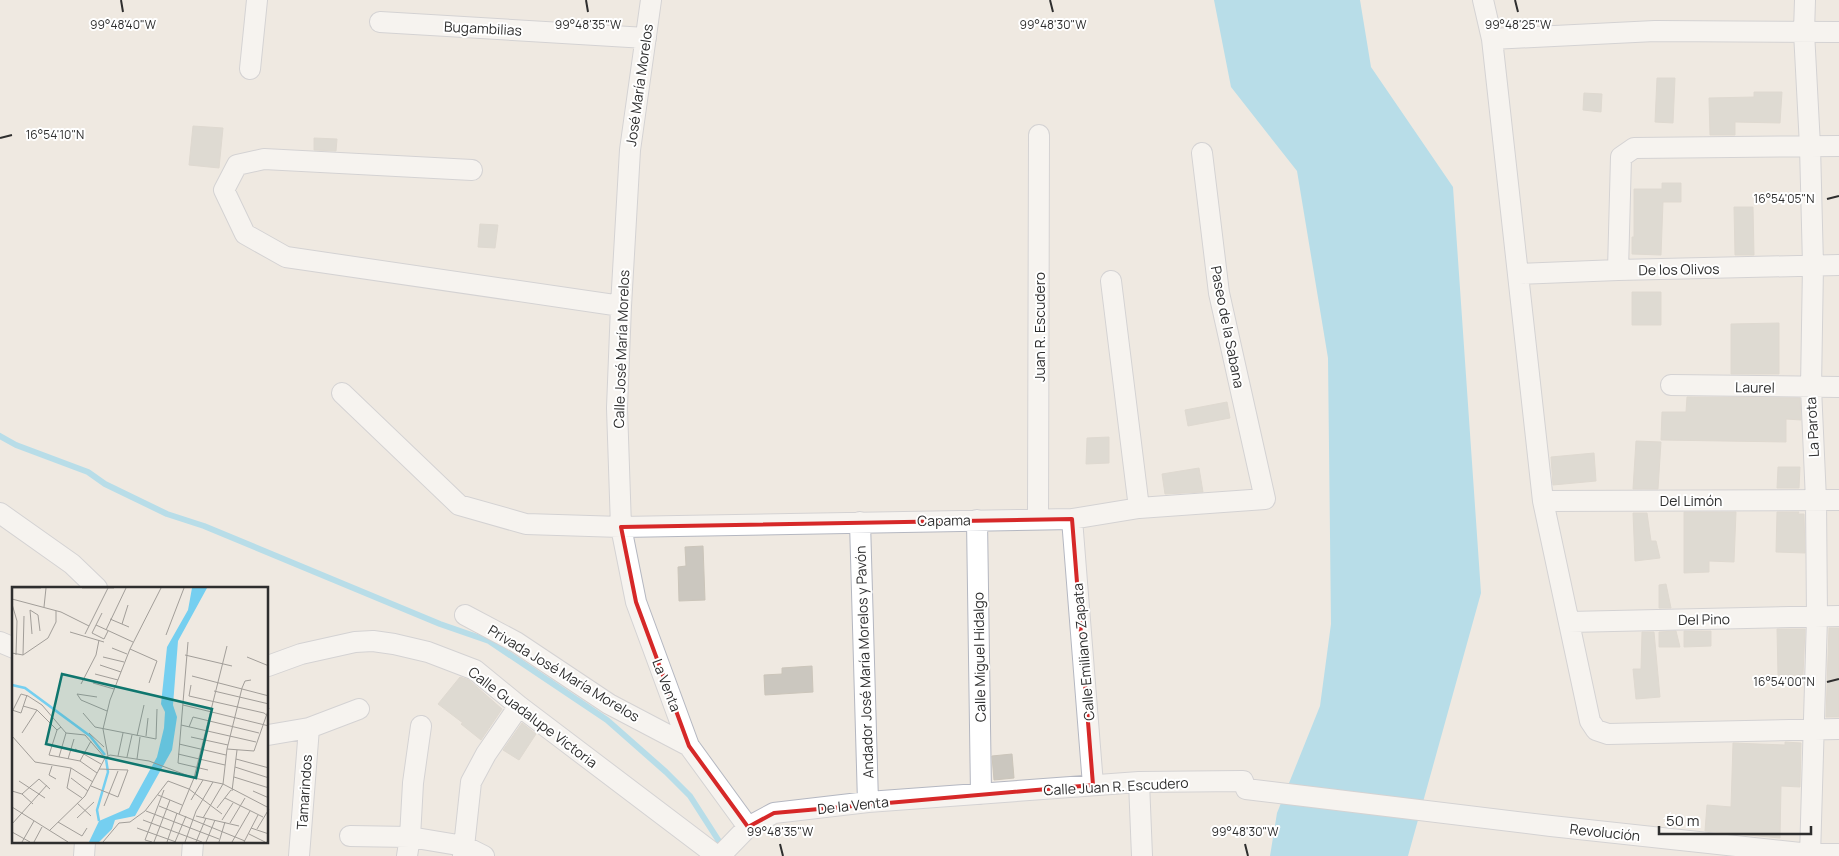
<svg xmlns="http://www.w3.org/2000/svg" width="1839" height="856" font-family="Manrope,sans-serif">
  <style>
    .water { fill: #75cff0 }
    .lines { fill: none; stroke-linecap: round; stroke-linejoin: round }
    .stream { stroke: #75cff0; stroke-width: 6 }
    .building { fill: #cbc7bf; stroke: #cbc5ba }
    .minor-casing { stroke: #b4b7c1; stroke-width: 22 }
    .minor { stroke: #fff; stroke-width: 20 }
    .marked { fill: none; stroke: #d62828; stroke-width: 4; stroke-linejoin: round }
    .ticks { fill: none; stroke: #2e2e2e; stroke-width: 2 }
    .labels { text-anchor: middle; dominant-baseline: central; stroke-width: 4; stroke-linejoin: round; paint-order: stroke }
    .street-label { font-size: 14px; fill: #2e2e2e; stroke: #fff }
    .inset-river { fill: none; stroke: #75cff0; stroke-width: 2.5 }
    .inset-road { fill: none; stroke: #a29e99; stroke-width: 1 }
    .view { fill: #0f766e; fill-opacity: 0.15; stroke: #0f766e; stroke-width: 2.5 }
    .inset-edge { fill: none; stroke: #2e2e2e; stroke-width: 2.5 }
    .ticks-label { font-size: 12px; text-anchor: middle; fill: #2e2e2e; stroke: #fff; stroke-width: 4; stroke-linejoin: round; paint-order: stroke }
  </style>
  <rect width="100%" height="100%" fill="#efe9e1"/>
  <!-- water -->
  <path class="water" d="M 1214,0 L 1360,0 L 1371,67 L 1453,187 L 1481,593 L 1408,856 L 1270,856 L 1277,813 L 1320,706 L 1331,624 L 1328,358 L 1297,171 L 1231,87 Z"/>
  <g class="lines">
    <!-- stream -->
    <path class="stream" d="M 0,436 L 16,445 L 88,472 L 105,484 L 167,514 L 204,526 L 440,624 L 489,641 L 607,720 L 666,772 L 690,796 L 724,849"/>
  </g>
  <!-- building -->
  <path class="building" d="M 1657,78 L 1675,78 L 1673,123 L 1655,122 Z
    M 1754,92 L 1782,92 L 1780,123 L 1735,122 L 1735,135 L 1710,135 L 1709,98 L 1754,97 Z
    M 1584,93 L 1602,94 L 1601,112 L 1583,110 Z
    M 193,126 L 223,128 L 219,168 L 189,165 Z
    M 314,138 L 337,139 L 336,151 L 314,150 Z
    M 1662,183 L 1681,183 L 1681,202 L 1663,202 L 1661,255 L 1632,254 L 1632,237 L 1634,237 L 1634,189 L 1662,189 Z
    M 1734,207 L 1753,207 L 1754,255 L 1735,255 Z
    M 480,224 L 498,225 L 495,248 L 478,247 Z
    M 1632,292 L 1661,292 L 1661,325 L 1632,325 Z
    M 1779,323 L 1779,374 L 1731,374 L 1731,324 Z
    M 1687,397 L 1800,398 L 1801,420 L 1786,419 L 1786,442 L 1661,440 L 1662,412 L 1686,412 Z
    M 1227,402 L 1230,418 L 1188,426 L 1185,410 Z
    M 1109,437 L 1109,463 L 1086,464 L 1087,438 Z
    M 1636,441 L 1661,442 L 1658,489 L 1633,489 Z
    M 1594,453 L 1596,481 L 1553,485 L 1551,457 Z
    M 1778,467 L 1800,467 L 1799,488 L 1777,488 Z
    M 1199,468 L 1203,492 L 1165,494 L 1162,474 Z
    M 1684,512 L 1736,512 L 1734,562 L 1709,561 L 1709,572 L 1684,573 Z
    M 1777,512 L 1799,512 L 1798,514 L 1804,514 L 1805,553 L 1776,552 Z
    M 1633,513 L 1647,513 L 1651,541 L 1656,541 L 1660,558 L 1635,561 Z
    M 703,546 L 705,600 L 679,601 L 678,567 L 686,566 L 685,547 Z
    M 1666,584 L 1671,608 L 1659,608 L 1659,585 Z
    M 1829,628 L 1839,628 L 1839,717 L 1826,717 Z
    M 1777,629 L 1805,629 L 1803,675 L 1778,675 Z
    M 1676,631 L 1680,647 L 1659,647 L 1659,632 Z
    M 1684,631 L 1711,631 L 1711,646 L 1684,647 Z
    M 1642,632 L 1654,632 L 1660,697 L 1636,699 L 1633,669 L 1641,669 Z
    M 812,666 L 813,692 L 765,695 L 764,675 L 782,674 L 782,668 Z
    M 460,677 L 469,680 L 502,709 L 481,740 L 461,724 L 463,723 L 438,704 Z
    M 522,723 L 536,734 L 519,760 L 503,750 Z
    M 1785,742 L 1801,743 L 1800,787 L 1781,786 L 1780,838 L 1705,831 L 1707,805 L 1731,807 L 1733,743 L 1785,745 Z
    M 1012,754 L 1014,778 L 994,780 L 992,756 Z"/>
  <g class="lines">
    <defs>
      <path id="minor" d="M 651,0 L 630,150 L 621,306 L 617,408 L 621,527 L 636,602 L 689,746 L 748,827
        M 1483,0 L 1492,39 L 1543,501 L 1590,721 L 1596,730 L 1608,734 L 1839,729
        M 1805,0 L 1804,32 L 1810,146 L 1813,265 L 1811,388 L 1816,500 L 1817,617 L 1810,856
        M 380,22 L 646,38
        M 1492,39 L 1655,31 L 1839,32
        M 250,69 L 257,0
        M 472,170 L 264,159 L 237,165 L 224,190 L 245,234 L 286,257 L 621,306
        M 1618,270 L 1621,157 L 1634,148 L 1839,146
        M 1519,274 L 1618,270 L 1839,265
        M 1111,281 L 1139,508
        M 1671,385 L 1839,387
        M 342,393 L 459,505 L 526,524 L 621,527 L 1072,519 L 1139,508 L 1265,499 L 1219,293 L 1202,153
        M 1543,501 L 1839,500
        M 0,513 L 72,564 L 97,588
        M 1038,519 L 1039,135
        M 1072,519 L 1093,785
        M 977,520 L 981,794
        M 860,522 L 868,802
        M 465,615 L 516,642 L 609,704 L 689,746
        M 1569,622 L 1839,616
        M 0,642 L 14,648
        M 268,666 L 301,654 L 355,642 L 373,641 L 394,644 L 428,652 L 475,670 L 519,706 L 717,856
        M 268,735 L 309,728 L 359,709
        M 1139,782 L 1142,856
        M 350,836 L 410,837 L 464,846 L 484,856
        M 84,856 L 85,842
        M 192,856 L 193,842
        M 299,856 L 309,728
        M 407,856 L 410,837 L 413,783 L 421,726
        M 463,856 L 471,782 L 486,754 L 519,706
        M 720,856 L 748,827 L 774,813 L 868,802 L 1139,782 L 1243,781 L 1246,789 L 1551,826 L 1810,854 L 1839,854"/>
    </defs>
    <!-- minor casing -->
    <use href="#minor" class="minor-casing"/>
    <!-- minor -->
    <use href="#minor" class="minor"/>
  </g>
  <!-- marked area -->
  <path d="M0 0H1839V856H0ZM 1072,519 L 1093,785 L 774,813 L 748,827 L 689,746 L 636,602 L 621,527 Z" fill="#efe9e1" fill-opacity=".55" fill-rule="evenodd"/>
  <path class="marked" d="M 1072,519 L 1093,785 L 774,813 L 748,827 L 689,746 L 636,602 L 621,527 Z"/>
  <!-- ticks -->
  <path class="ticks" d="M 121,0 L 123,12M 586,0 L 588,12M 1050,0 L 1053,12M 1515,0 L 1518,12M 0,138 L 12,135M 1827,199 L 1839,196M 1827,682 L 1839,679M 780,844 L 783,856M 1245,844 L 1248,856"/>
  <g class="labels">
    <!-- street labels -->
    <g class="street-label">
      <text transform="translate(483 28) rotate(3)">Bugambilias</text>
      <text transform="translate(639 85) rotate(-82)">José María Morelos</text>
      <text transform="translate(1679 269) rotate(-1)">De los Olivos</text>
      <text transform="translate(1039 327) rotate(-90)">Juan R. Escudero</text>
      <text transform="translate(1228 327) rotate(79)">Paseo de la Sabana</text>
      <text transform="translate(621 349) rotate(-88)">Calle José María Morelos</text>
      <text transform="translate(1755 387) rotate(1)">Laurel</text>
      <text transform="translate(1812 427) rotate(-93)">La Parota</text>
      <text x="1691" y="500">Del Limón</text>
      <text transform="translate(944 520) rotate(-1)">Capama</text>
      <text transform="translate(1704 619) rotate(-1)">Del Pino</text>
      <text transform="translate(1083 652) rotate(-95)">Calle Emiliano Zapata</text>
      <text transform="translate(979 657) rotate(-91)">Calle Miguel Hidalgo</text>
      <text transform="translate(864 662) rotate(-92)">Andador José María Morelos y Pavón</text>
      <text transform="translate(564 673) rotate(31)">Privada José María Morelos</text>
      <text transform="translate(667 685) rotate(69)">La Venta</text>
      <text transform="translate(533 717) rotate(37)">Calle Guadalupe Victoria</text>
      <text transform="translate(1116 786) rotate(-3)">Calle Juan R. Escudero</text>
      <text transform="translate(304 792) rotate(-86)">Tamarindos</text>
      <text transform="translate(853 805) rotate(-6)">De la Venta</text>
      <text transform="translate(1605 832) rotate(6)">Revolución</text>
    </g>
  </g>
  <!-- overview -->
  <g transform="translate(12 587)">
    <rect width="256" height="256" fill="#efe9e1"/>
    <path d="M 180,1 L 195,1 L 166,54 L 161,118 L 165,130 L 160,163 L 123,229 L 103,233 L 100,242 L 87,255 L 77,255 L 87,234 L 117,221 L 145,170 L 152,141 L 153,125 L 149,117 L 155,60 L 176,23 Z" fill="#75cff0"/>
    <path class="inset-river" d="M 0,98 L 13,101 L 78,149 L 93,168M 87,234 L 85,223 L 96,185 L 94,172"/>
    <path class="inset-road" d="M 0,1 L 29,1M 70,1 L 102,1M 0,12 L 49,25 L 77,39M 0,17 L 5,34 L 4,68M 32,20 L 34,1M 90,26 L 80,46 L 92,52 L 96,44M 98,32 L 117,40M 110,37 L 116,18M 84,38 L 121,55M 94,43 L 114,1M 58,45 L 92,55M 20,47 L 18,23 L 26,28 L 28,44M 73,47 L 96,1M 154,48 L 172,1M 176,55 L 166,176 L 196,183M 100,61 L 115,67M 118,62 L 145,74 L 137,96M 0,66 L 11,68 L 36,51 L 44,35 L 44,24M 11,68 L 12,29M 173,68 L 220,79M 91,70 L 112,75M 235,70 L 257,79M 88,78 L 109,85M 83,87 L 106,93M 180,89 L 257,109M 81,96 L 102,102M 69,97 L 84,68 L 87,53M 179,98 L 177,109 L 252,126 L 257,130M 202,104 L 257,117M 85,110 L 65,107 L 69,113 L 95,124M 171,118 L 257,139M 11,119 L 25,123 L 45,143M 0,123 L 9,126 L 15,108M 1,123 L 9,107 L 16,109 L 30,118 L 54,146 L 73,148 L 93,171M 71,126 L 83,140 L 144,152 L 145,122M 169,138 L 244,155M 49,140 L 45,143 L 37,168 L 68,174 L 85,186M 177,140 L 181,130 L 247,146M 10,146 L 25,123M 77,146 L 92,160M 0,149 L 23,175 L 59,181 L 81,195M 125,149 L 132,118M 134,149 L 136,131M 179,150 L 216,158M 167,157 L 214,168M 63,162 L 89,177M 215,162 L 242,164 L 257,121M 166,167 L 213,178M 96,169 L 91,142 L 98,113 L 118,62 L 149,1M 106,169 L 111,146M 47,170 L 54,146M 115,170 L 120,148M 56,172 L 62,152M 125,172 L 128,150M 224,172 L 257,181M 68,174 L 79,154M 40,179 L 37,188 L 44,192M 223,180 L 257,191M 59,181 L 55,201 L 70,211M 222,190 L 257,201M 59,191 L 76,204M 7,194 L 33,211M 79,199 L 106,210 L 116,183 L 87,182M 0,204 L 10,207 L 21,217M 220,204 L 225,163M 241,204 L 257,211M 10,207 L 27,192 L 38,202M 146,208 L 170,218M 213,211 L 251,230M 179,213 L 191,193M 65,216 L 79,229M 92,219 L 106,184M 147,219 L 233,254M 0,220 L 56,255M 205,221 L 219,203M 134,224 L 207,252M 167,227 L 182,191 L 215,59M 184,229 L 227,239M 65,231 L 82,215M 191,231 L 211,197 L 215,162 L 230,101 L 233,94 L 239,93M 131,233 L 190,255M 210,233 L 221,216M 46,235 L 70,249 L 75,241M 218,236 L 233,211M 0,237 L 35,198M 125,241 L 164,255M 239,241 L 257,247M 245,242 L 257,222M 37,244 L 73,209 L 93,171 L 98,168 L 137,174 L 182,191 L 211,197 L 257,221M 0,245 L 18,255M 237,247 L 253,255M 10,255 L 22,234M 22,255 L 30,240M 91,255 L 107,236 L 118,235 L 133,224 L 156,194 L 177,202 L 210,227M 140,255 L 133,253 L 152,203M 142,255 L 158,213M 155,255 L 165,226M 163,255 L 174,229M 173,255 L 184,224 L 201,195M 184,255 L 194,231M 194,255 L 203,233M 207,255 L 213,235M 220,255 L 238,224M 232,255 L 246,228"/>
    <path class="view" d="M 50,87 L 200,122 L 184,191 L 34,157 Z"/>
    <rect width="256" height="256" class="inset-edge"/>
  </g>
  <g class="ticks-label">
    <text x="123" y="29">99°48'40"W</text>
    <text x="588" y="29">99°48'35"W</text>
    <text x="1053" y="29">99°48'30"W</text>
    <text x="1518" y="29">99°48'25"W</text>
    <text x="55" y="139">16°54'10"N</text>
    <text x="1784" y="203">16°54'05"N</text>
    <text x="1784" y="686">16°54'00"N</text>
    <text x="780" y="836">99°48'35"W</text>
    <text x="1245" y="836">99°48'30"W</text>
  </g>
  <!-- scale -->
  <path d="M1659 826v8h152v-8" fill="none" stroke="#2e2e2e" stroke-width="2.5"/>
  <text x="1666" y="826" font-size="15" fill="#2e2e2e" stroke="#ffffff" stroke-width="4" paint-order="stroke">50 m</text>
</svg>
